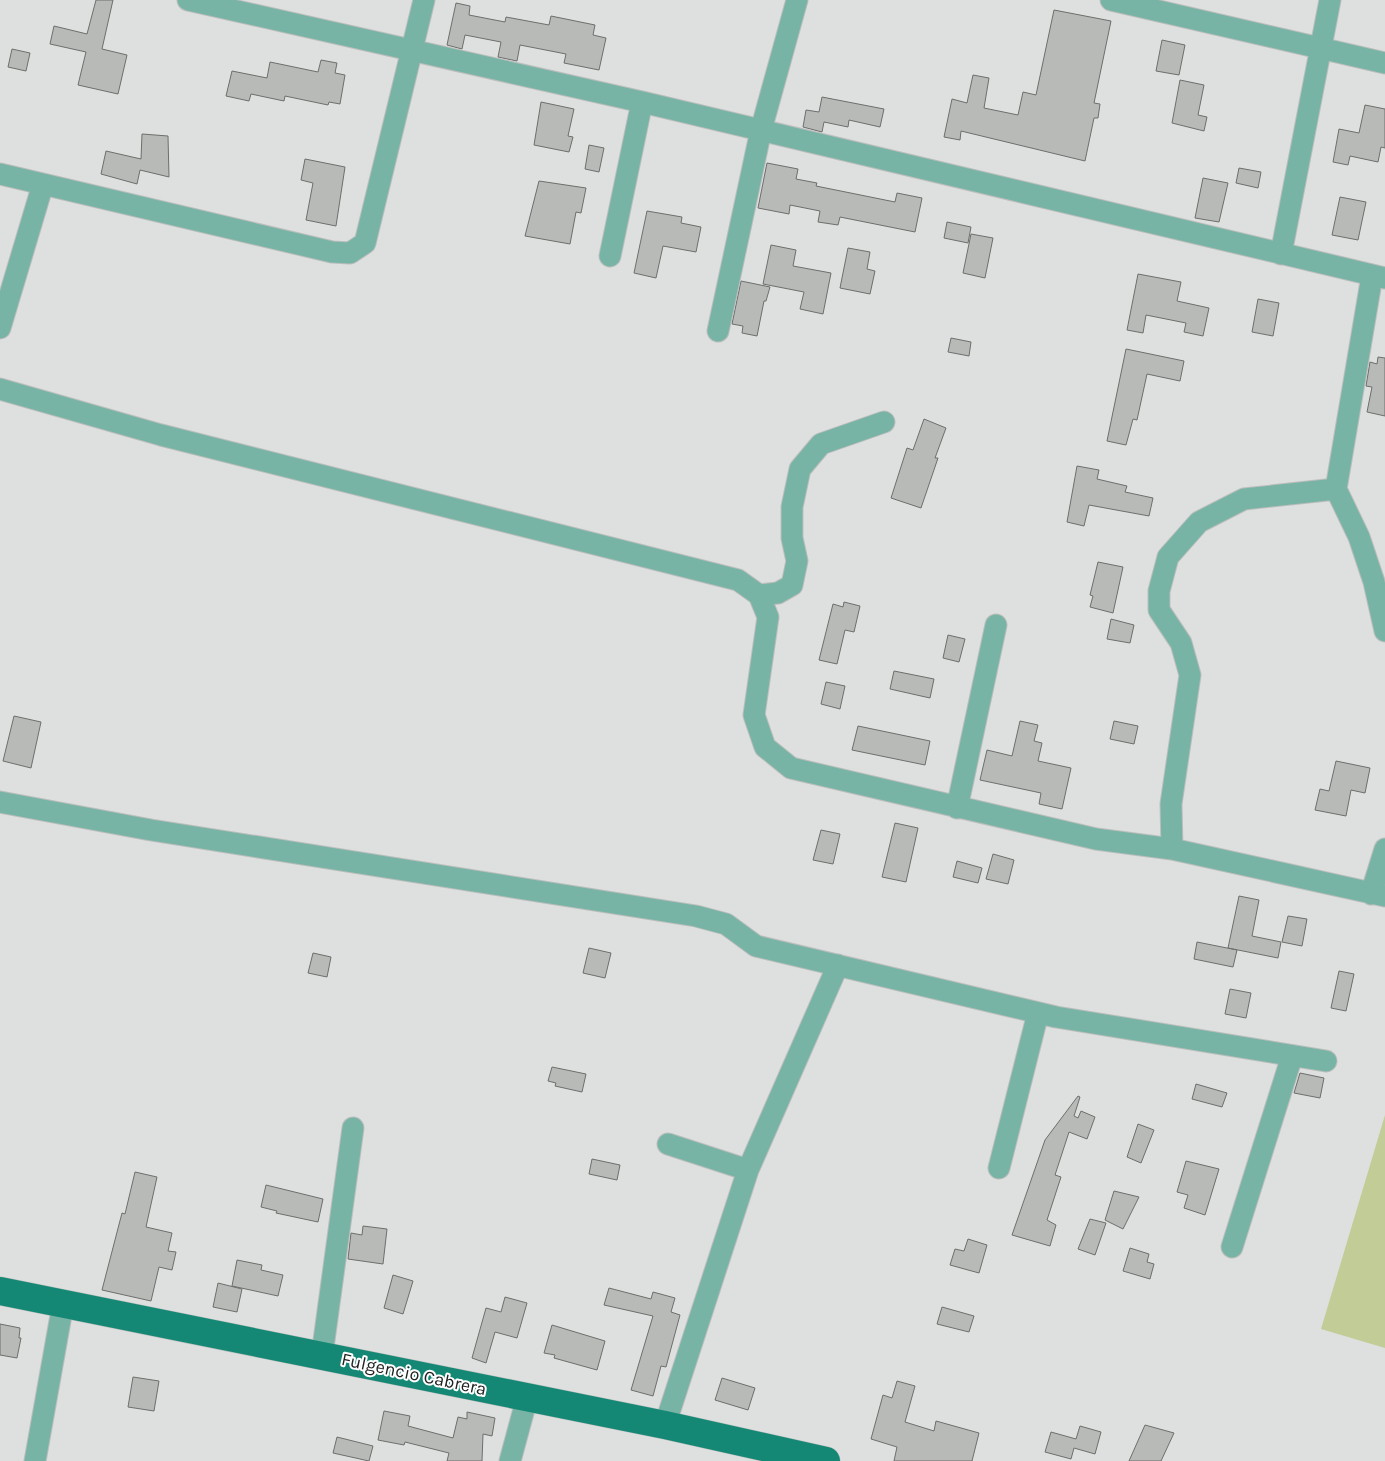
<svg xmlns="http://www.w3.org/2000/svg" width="1385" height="1461" font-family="Karla,sans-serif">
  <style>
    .green { fill: #c1cc96 }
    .building { fill: #b8bab8; stroke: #6e6f6d }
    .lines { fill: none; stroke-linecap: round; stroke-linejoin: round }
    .minor-casing { stroke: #bbbebc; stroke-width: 23 }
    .major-casing { stroke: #bbbebc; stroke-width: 29 }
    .minor { stroke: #78b4a5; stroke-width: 21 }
    .major { stroke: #148875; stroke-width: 28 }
    .labels { text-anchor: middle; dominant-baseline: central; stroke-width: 4; stroke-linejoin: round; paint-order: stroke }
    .street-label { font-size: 18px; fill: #202221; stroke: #fff }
  </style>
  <rect width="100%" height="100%" fill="#dde0de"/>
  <!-- green -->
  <path class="green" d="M 1385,1115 L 1385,1348 L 1321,1329 Z"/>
  <!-- building -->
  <path class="building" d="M 96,0 L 113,0 L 102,49 L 127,55 L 118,94 L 78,85 L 86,52 L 50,44 L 54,26 L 87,34 Z
    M 456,3 L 470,6 L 469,15 L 505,22 L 506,17 L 549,25 L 551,16 L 595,25 L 593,35 L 606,38 L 599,70 L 564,63 L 566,54 L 520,45 L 517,61 L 498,57 L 501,42 L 465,35 L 462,49 L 447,45 Z
    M 1054,10 L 1111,21 L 1094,103 L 1100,104 L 1098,118 L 1094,118 L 1085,161 L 961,131 L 960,140 L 944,137 L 952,99 L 967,103 L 973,75 L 989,78 L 984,108 L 1018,115 L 1023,92 L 1036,95 Z
    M 1162,40 L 1185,45 L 1179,75 L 1156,71 Z
    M 12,49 L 30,53 L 26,71 L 8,67 Z
    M 321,60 L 337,63 L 335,73 L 345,75 L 340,104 L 329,102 L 328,105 L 285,96 L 284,101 L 251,94 L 249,101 L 226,96 L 232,71 L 267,78 L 270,62 L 318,72 Z
    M 1180,80 L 1204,85 L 1198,115 L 1207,117 L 1204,131 L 1172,123 Z
    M 822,97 L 884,109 L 880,127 L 849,120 L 848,127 L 824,122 L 822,132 L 803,127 L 806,110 L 819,112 Z
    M 541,102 L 574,109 L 568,136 L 573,137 L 569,152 L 534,145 Z
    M 1365,105 L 1385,109 L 1385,148 L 1381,147 L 1378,162 L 1350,156 L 1348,165 L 1333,162 L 1339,129 L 1359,133 Z
    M 142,134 L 168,136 L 169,177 L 140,170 L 137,184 L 101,174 L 106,151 L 141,159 Z
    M 589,145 L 604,148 L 599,172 L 585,169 Z
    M 305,159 L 345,167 L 336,226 L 306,220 L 313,183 L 301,180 Z
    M 767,163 L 798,169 L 796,179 L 817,183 L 816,186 L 895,202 L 897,193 L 922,198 L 915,232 L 840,217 L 838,225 L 818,222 L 820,211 L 790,205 L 789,214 L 758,208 Z
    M 1239,168 L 1261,172 L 1258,188 L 1236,183 Z
    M 1203,178 L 1228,183 L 1219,222 L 1195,218 Z
    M 539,181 L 586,188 L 581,213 L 576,212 L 570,244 L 525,236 Z
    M 1340,197 L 1366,202 L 1358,240 L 1332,235 Z
    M 647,211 L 682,217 L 681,223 L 701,227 L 696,252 L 663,246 L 656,278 L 634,273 Z
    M 947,222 L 971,227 L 968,243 L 944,238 Z
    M 971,234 L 993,238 L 985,278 L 963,273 Z
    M 771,245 L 796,250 L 793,266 L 831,273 L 823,314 L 800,309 L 804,292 L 763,284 Z
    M 848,248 L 870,252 L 867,269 L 875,271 L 870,294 L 840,288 Z
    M 1138,274 L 1181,282 L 1177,301 L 1209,308 L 1203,336 L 1184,332 L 1186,323 L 1146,315 L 1143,333 L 1127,330 Z
    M 741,281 L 770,287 L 766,301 L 764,301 L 757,336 L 742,333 L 743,326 L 732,324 Z
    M 1258,299 L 1279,303 L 1273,336 L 1252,332 Z
    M 951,338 L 971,342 L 969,356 L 948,352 Z
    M 1126,349 L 1184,361 L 1180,381 L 1147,374 L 1137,420 L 1133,419 L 1126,445 L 1107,441 Z
    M 1378,357 L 1385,358 L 1385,416 L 1367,412 L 1372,387 L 1366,386 L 1370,362 L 1377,364 Z
    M 924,419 L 946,428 L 935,458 L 938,458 L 921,508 L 891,498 L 907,448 L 913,450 Z
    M 1077,466 L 1099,470 L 1097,479 L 1127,486 L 1125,492 L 1153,498 L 1149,516 L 1089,505 L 1084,526 L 1067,522 Z
    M 1098,562 L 1123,567 L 1113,613 L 1090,607 L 1093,596 L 1090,595 Z
    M 844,602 L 860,606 L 854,632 L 845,630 L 837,664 L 819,660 L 833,604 L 843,607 Z
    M 1111,619 L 1134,625 L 1130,643 L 1107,639 Z
    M 948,635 L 965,639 L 959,662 L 943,658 Z
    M 894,671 L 934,679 L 930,698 L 890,689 Z
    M 826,682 L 845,686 L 840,709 L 821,704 Z
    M 14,716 L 41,722 L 31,768 L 3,761 Z
    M 1020,721 L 1038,725 L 1034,741 L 1042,743 L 1038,761 L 1071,768 L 1062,809 L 1039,804 L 1041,793 L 980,780 L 987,750 L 1012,756 Z
    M 1114,721 L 1138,726 L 1134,744 L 1110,739 Z
    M 858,726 L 930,741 L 925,765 L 852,750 Z
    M 1336,761 L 1370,768 L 1365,793 L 1351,790 L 1346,816 L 1315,810 L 1320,789 L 1329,791 Z
    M 895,823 L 918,828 L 906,882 L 882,877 Z
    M 821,830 L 840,834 L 833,864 L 813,860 Z
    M 993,854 L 1014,860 L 1008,884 L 986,879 Z
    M 957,861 L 982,868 L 978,883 L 953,877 Z
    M 1239,896 L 1259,900 L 1252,936 L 1281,942 L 1278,958 L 1228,948 Z
    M 1288,916 L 1307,919 L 1302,946 L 1282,942 Z
    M 1197,942 L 1237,950 L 1233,967 L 1194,959 Z
    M 589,948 L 611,953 L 605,978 L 583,973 Z
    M 313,953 L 331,957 L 327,977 L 308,973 Z
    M 1339,971 L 1354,974 L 1346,1011 L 1331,1008 Z
    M 1230,989 L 1251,993 L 1246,1018 L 1225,1014 Z
    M 552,1067 L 586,1074 L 582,1092 L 555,1086 L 556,1083 L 548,1081 Z
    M 1300,1073 L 1324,1078 L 1320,1098 L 1294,1093 Z
    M 1196,1084 L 1227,1093 L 1222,1107 L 1192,1099 Z
    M 1078,1096 L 1080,1097 L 1074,1116 L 1078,1118 L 1081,1111 L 1095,1117 L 1087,1139 L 1069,1132 L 1055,1175 L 1061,1177 L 1047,1220 L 1056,1225 L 1050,1246 L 1012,1235 L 1045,1140 Z
    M 1138,1124 L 1154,1130 L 1141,1163 L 1127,1157 Z
    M 592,1159 L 620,1165 L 617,1180 L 589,1174 Z
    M 1186,1161 L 1219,1169 L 1205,1215 L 1184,1208 L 1188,1195 L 1177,1192 Z
    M 135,1172 L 157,1177 L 146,1227 L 172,1233 L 168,1251 L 176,1252 L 172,1270 L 159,1267 L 151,1301 L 102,1290 L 122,1213 L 125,1214 Z
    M 266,1185 L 323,1199 L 318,1222 L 276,1213 L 277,1211 L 261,1207 Z
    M 1114,1191 L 1139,1197 L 1123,1229 L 1105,1220 Z
    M 1090,1219 L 1106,1223 L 1095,1255 L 1078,1249 Z
    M 363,1226 L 387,1229 L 383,1264 L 348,1259 L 351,1233 L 362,1235 Z
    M 968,1239 L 987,1245 L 979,1273 L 950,1265 L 955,1249 L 964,1251 Z
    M 1130,1248 L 1149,1254 L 1147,1262 L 1154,1264 L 1150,1279 L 1123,1271 Z
    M 237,1260 L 262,1265 L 261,1270 L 283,1275 L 278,1296 L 232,1286 Z
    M 393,1275 L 413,1281 L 403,1314 L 384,1308 Z
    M 218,1283 L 242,1289 L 237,1312 L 213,1307 Z
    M 609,1288 L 651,1299 L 653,1292 L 675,1298 L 671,1312 L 680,1315 L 666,1367 L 661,1366 L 653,1396 L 631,1390 L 653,1316 L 604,1305 Z
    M 505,1297 L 527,1303 L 517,1338 L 495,1332 L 486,1363 L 472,1358 L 486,1308 L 501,1312 Z
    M 942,1307 L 974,1316 L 969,1332 L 937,1324 Z
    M 0,1324 L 20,1328 L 19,1338 L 21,1338 L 17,1358 L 0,1355 Z
    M 552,1325 L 605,1341 L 597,1370 L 554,1358 L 555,1355 L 544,1353 Z
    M 133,1377 L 159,1381 L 154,1411 L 128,1407 Z
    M 722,1378 L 755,1388 L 748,1410 L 715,1400 Z
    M 897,1381 L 915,1386 L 905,1422 L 934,1431 L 936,1421 L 979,1433 L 972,1461 L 894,1461 L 897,1447 L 871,1439 L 883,1395 L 892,1398 Z
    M 384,1411 L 410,1416 L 408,1426 L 453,1438 L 458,1417 L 467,1419 L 467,1412 L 495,1418 L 492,1436 L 483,1434 L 482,1461 L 447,1461 L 449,1453 L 405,1442 L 404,1445 L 378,1440 Z
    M 1145,1425 L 1174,1433 L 1161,1461 L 1129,1461 Z
    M 1080,1426 L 1101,1432 L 1095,1454 L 1074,1448 L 1071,1459 L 1045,1452 L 1051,1432 L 1076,1439 Z
    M 337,1437 L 373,1446 L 369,1461 L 333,1453 Z"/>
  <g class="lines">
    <defs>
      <path id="minor" d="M 188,0 L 642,102 L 1385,278
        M 1111,0 L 1385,63
        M 0,174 L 332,252 L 350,253 L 365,243 L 424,0
        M 1281,254 L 1330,0
        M 610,256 L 642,102
        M 1372,276 L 1336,489 L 1359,537 L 1374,582 L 1385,631
        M 0,328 L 43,184
        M 718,331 L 761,130 L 797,0
        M 0,389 L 161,435 L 738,580 L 759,595 L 768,617 L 754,715 L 765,747 L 791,768 L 1096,839 L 1172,849 L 1385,896
        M 759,595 L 778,593 L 792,585 L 797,561 L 792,538 L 792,507 L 800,469 L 821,444 L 884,422
        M 0,802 L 151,830 L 696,916 L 726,924 L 756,946 L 1056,1017 L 1326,1061
        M 957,808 L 996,625
        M 1172,849 L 1171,804 L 1190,675 L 1181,643 L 1159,610 L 1159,591 L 1168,557 L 1199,522 L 1244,499 L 1336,489
        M 1371,894 L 1385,849
        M 668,1144 L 748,1170
        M 999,1168 L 1038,1013
        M 1232,1247 L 1292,1056
        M 322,1355 L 353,1128
        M 665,1425 L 748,1170 L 838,965
        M 35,1461 L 63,1304
        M 510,1461 L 527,1398"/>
      <path id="major" d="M 0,1291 L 665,1425 L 826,1461"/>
    </defs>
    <!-- minor casing -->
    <use href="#minor" class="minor-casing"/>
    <!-- major casing -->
    <use href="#major" class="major-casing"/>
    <!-- minor -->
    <use href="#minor" class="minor"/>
    <!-- major -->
    <use href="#major" class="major"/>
  </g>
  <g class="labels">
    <!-- street labels -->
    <g class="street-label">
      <text transform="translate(414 1374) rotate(12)">Fulgencio Cabrera</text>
    </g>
  </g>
</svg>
